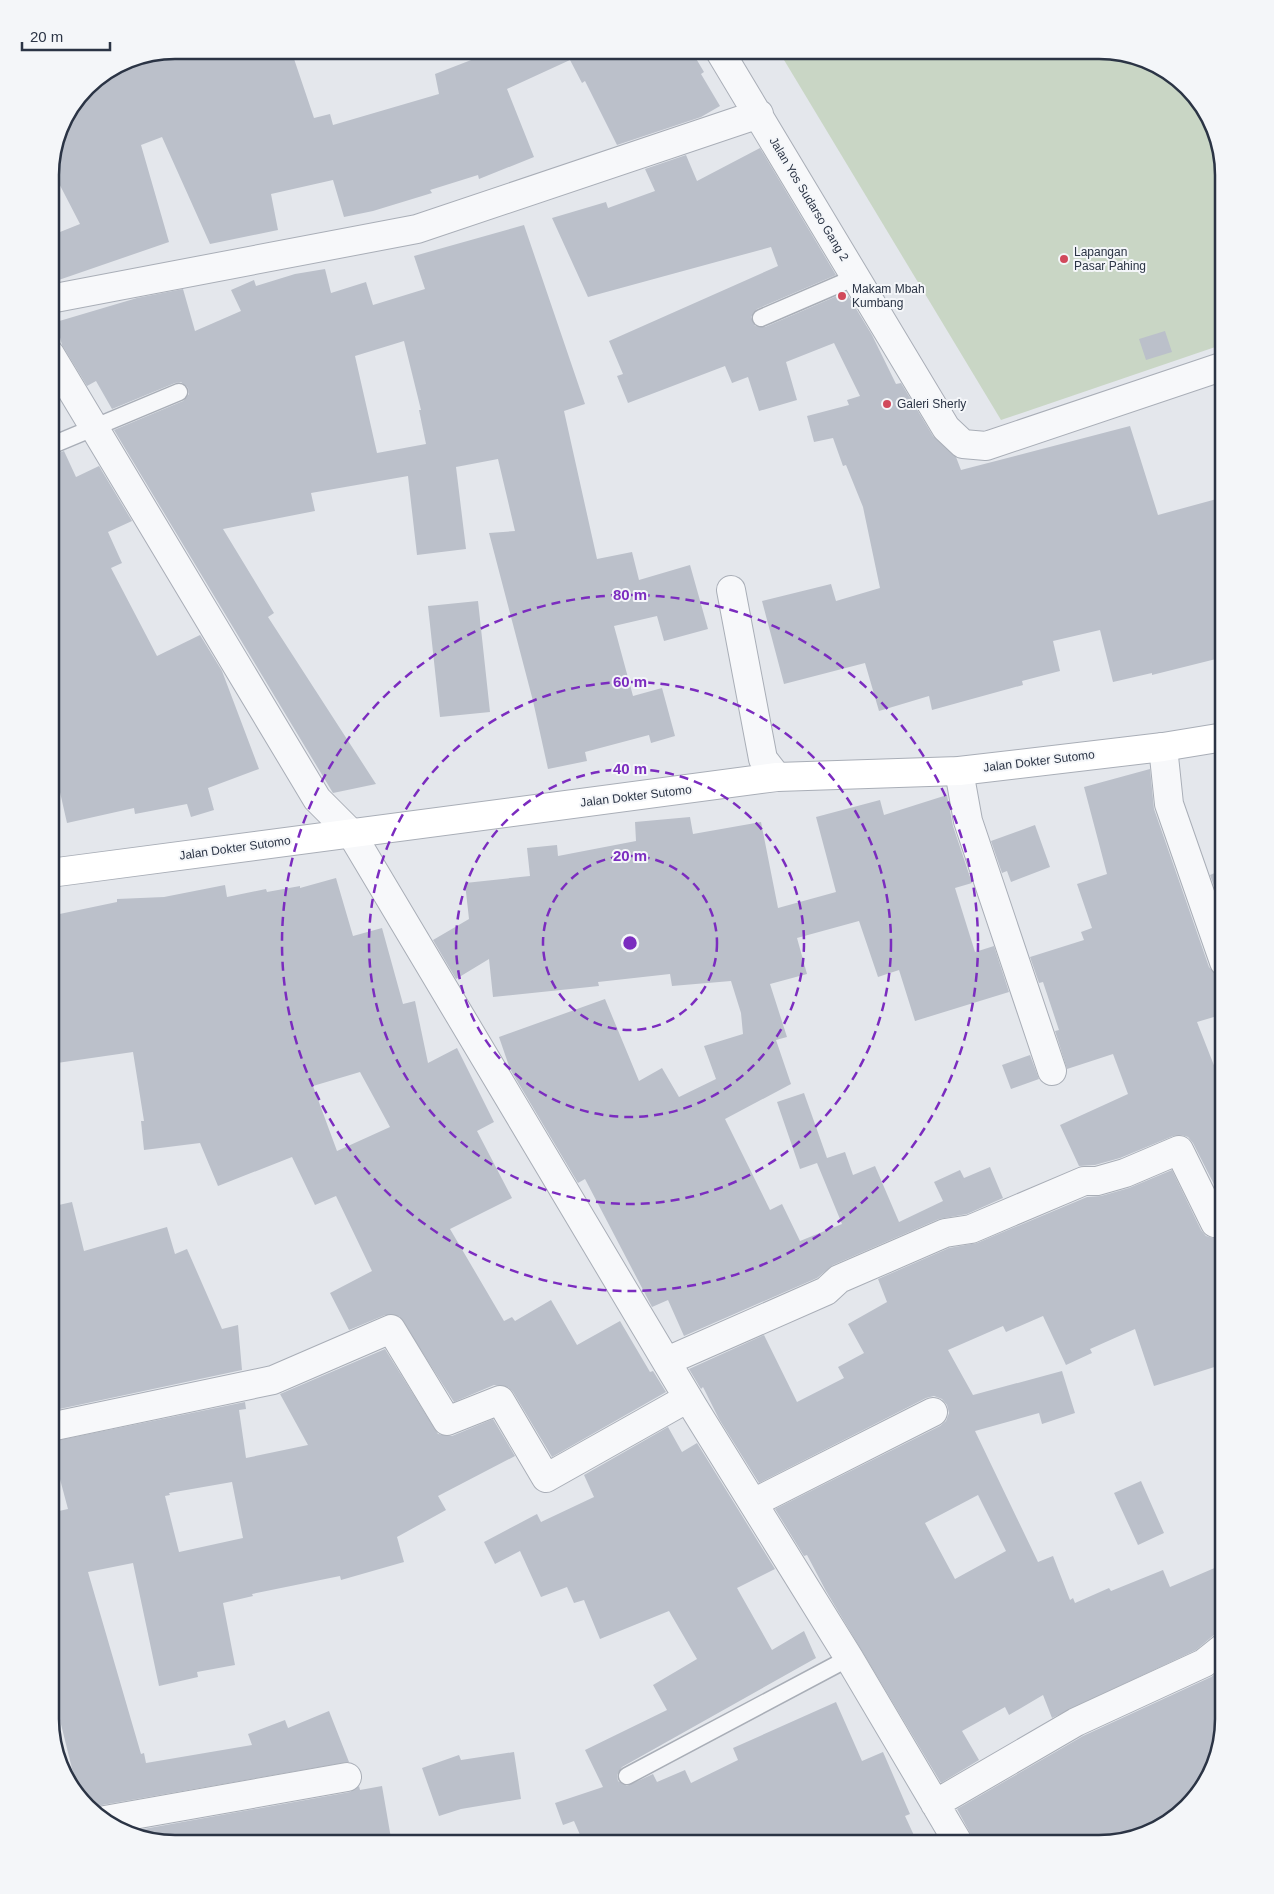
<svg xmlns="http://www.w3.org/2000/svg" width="1274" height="1894" font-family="Arial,sans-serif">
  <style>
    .green { fill: #c9d6c5 }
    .building { fill: #bbc0ca; fill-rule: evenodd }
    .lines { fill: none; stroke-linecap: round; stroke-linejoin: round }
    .service-casing { stroke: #a9aeb7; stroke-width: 19 }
    .minor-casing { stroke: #a9aeb7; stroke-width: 30 }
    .secondary-casing { stroke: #a9aeb7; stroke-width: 30 }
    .service { stroke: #f7f8fa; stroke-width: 16 }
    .minor { stroke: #f7f8fa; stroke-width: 28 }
    .secondary { stroke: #fff; stroke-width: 28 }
    .ring { fill: none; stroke: #7b2cbf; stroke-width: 2.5; stroke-dasharray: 9 6 }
    .poi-dot { fill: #d1495b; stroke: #f4f6f9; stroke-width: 2 }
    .labels { text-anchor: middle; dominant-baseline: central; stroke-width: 4; stroke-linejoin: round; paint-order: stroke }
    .street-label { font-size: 12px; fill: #2b3445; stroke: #f4f6f9 }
    .poi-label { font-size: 12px; fill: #2b3445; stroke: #f4f6f9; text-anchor: start }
    .rim { fill: none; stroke: #2b3445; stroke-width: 2.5 }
    .centre { fill: #7b2cbf; stroke: #f4f6f9; stroke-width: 2.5 }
    .ring-label { font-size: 15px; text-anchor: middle; font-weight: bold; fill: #7b2cbf; stroke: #f4f6f9; stroke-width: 4; stroke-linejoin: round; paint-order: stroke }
  </style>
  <rect width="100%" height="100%" fill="#e4e7ec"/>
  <!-- green -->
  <path class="green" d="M 778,50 L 1107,50 L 1168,71 L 1207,112 L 1224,174 L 1224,344 L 1001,420 Z"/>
  <!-- building -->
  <path class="building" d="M 174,50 L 291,50 L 314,118 L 330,114 L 333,125 L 439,94 L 435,74 L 497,50 L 504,50 L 507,59 L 526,50 L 691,50 L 704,72 L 701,74 L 720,106 L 701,117 L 617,145 L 585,81 L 582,83 L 570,60 L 507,89 L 534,157 L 479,179 L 478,175 L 430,190 L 432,193 L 373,211 L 344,217 L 333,180 L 271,194 L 278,230 L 210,244 L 162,137 L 141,145 L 169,242 L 50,283 L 50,236 L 80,224 L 50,166 L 60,127 L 87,86 L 127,59 Z
    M 760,148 L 836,275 L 757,309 L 751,317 L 755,326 L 765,327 L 846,292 L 872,335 L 896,384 L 901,383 L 933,436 L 956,457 L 961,470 L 1130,426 L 1158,515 L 1224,497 L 1224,657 L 1152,675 L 1152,673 L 1113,682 L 1100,630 L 1053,641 L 1060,671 L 1022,681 L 1023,685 L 932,710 L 929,696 L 879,711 L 865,663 L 784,684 L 762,601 L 831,584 L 836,601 L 880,588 L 863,507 L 846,465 L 843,466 L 833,438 L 814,442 L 807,416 L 849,405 L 847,400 L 860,396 L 834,343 L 786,362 L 797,400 L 759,411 L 748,377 L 732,383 L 725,366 L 628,403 L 617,376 L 623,374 L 609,341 L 778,266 L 771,247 L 588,297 L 552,218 L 606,202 L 608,208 L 655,191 L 645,169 L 686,155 L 697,181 Z
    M 524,225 L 585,404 L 564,411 L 597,559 L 632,552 L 639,580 L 690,565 L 708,629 L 664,641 L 657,616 L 614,626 L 633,696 L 662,688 L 675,736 L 651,743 L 649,735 L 585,752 L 587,761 L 548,769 L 533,701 L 489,533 L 515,531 L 498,459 L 456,467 L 466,549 L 417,555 L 408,476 L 311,493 L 315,511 L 223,529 L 274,613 L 268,617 L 376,784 L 333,793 L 114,430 L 183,401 L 189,394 L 188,388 L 181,382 L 175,383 L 112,409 L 96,381 L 87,386 L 62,345 L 56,322 L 137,298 L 183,289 L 195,331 L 241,311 L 231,290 L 254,280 L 256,286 L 295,274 L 325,269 L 331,293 L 366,282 L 373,305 L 425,289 L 414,256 ZM 404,341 L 421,410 L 419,410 L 426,444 L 377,453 L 355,356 Z
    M 1165,331 L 1172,352 L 1146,360 L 1139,339 Z
    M 64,451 L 76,477 L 99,466 L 132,521 L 108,532 L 122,563 L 111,568 L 157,656 L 200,635 L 222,671 L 259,769 L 208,788 L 214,810 L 191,817 L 187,804 L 135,814 L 134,808 L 67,823 L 50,748 L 50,456 Z
    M 478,601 L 490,712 L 440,717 L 428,606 Z
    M 1150,769 L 1154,809 L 1209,967 L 1218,976 L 1224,994 L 1224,1014 L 1197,1022 L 1224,1091 L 1224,1204 L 1193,1143 L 1188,1137 L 1181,1135 L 1173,1136 L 1120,1158 L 1095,1165 L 1079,1166 L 1060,1125 L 1128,1094 L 1113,1054 L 1067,1069 L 1055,1031 L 1059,1030 L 1043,982 L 1039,983 L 1030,957 L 1084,940 L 1081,932 L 1092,928 L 1077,884 L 1107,874 L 1084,787 Z
    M 947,795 L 953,826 L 972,883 L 955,888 L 975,952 L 994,946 L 1009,992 L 915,1021 L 899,970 L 878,977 L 859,921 L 797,938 L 807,974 L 770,984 L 787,1037 L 776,1040 L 791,1084 L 725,1119 L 770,1210 L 782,1204 L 800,1241 L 842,1224 L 817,1163 L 800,1169 L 777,1102 L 804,1093 L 827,1158 L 845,1152 L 853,1175 L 875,1166 L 899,1222 L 943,1201 L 934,1182 L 960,1170 L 964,1178 L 990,1167 L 1003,1198 L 967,1214 L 939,1219 L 833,1265 L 817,1278 L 684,1336 L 668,1300 L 652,1307 L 585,1179 L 578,1183 L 510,1069 L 499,1037 L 605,999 L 639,1081 L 662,1068 L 679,1097 L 716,1079 L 704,1046 L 743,1034 L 741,1013 L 731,981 L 672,986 L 670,974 L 598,982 L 599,986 L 493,997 L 489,959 L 456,979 L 433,940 L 469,919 L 465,883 L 530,876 L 527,848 L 557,845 L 558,856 L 636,841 L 635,822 L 690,817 L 693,834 L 761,822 L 778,908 L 836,892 L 816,817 L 880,800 L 884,815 Z
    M 1035,825 L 1050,867 L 1011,882 L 1007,871 L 1002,873 L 991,841 Z
    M 1224,869 L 1224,914 L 1210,875 Z
    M 336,878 L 353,936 L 382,928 L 403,1004 L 415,1001 L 428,1063 L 457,1048 L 494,1122 L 477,1131 L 512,1198 L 450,1229 L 504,1321 L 512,1317 L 515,1321 L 551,1300 L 577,1345 L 620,1321 L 650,1372 L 653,1371 L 666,1392 L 552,1457 L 513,1392 L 508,1387 L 494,1385 L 454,1402 L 399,1316 L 385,1315 L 349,1330 L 330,1293 L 372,1271 L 336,1196 L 315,1205 L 292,1157 L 218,1186 L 200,1143 L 144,1150 L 141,1121 L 144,1121 L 133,1052 L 50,1064 L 50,916 L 117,902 L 117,899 L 164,897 L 225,885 L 227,897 L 266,889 L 267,892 L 300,886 L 300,888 ZM 360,1072 L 390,1127 L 337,1151 L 313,1086 Z
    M 1030,1055 L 1039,1079 L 1011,1089 L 1002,1065 Z
    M 1172,1170 L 1201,1230 L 1206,1236 L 1213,1238 L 1224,1236 L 1224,1272 L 1215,1275 L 1224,1299 L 1224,1317 L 1214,1321 L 1224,1352 L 1224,1364 L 1154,1386 L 1135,1329 L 1090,1349 L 1092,1353 L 1066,1365 L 1043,1316 L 1006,1332 L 1003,1326 L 948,1350 L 973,1395 L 1062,1371 L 1075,1413 L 1042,1424 L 1039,1413 L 975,1431 L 1038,1562 L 1053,1556 L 1070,1600 L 1073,1598 L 1075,1603 L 1109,1588 L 1111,1591 L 1163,1570 L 1170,1587 L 1224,1564 L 1224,1632 L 1214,1635 L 1196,1650 L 1052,1718 L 1043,1695 L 1009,1715 L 1005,1707 L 962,1731 L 979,1760 L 941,1783 L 826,1591 L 807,1555 L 804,1556 L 775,1509 L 940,1426 L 946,1421 L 949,1413 L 947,1405 L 942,1399 L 934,1396 L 926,1398 L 759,1483 L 719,1419 L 703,1387 L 701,1389 L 689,1369 L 764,1335 L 797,1402 L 844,1378 L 838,1367 L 864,1353 L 848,1324 L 887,1302 L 878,1279 L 949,1248 L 977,1243 L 1087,1197 L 1101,1196 L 1129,1188 ZM 978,1495 L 1006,1551 L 955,1579 L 925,1523 Z
    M 72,1202 L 84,1251 L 167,1227 L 175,1254 L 187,1249 L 222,1329 L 238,1325 L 242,1370 L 50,1411 L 50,1207 Z
    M 385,1349 L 438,1434 L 452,1436 L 493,1419 L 515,1456 L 438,1496 L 446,1510 L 397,1537 L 404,1562 L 341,1580 L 340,1576 L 252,1594 L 253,1596 L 223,1603 L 235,1665 L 197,1672 L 198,1677 L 159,1686 L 133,1563 L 88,1572 L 141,1754 L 144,1753 L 146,1763 L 252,1745 L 248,1734 L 285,1720 L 288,1728 L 329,1711 L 349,1762 L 102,1805 L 94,1809 L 78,1793 L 58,1712 L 50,1715 L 50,1513 L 68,1509 L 50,1442 L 245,1402 L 246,1409 L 239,1410 L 246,1458 L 308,1445 L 280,1394 ZM 232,1482 L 243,1538 L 179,1552 L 165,1496 L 170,1495 L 169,1493 Z
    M 668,1427 L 682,1452 L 697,1443 L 775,1569 L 737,1588 L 772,1650 L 804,1631 L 816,1658 L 622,1767 L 617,1775 L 618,1781 L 627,1786 L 653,1774 L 657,1782 L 685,1770 L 691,1783 L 738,1760 L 733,1748 L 836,1702 L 862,1761 L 883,1752 L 910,1814 L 905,1816 L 918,1844 L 732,1844 L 728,1836 L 711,1844 L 584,1844 L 574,1821 L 563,1825 L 555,1803 L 603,1787 L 585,1750 L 667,1710 L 653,1685 L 697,1659 L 669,1611 L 600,1639 L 584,1600 L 574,1603 L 567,1587 L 541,1597 L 520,1551 L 495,1564 L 484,1542 L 537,1514 L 541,1522 L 594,1497 L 584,1475 Z
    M 1141,1481 L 1164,1533 L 1138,1545 L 1114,1493 Z
    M 1224,1667 L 1224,1720 L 1207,1782 L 1162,1827 L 1100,1844 L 976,1844 L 957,1809 L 1083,1736 L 1211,1677 Z
    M 514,1752 L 521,1799 L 461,1809 L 439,1816 L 422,1768 L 459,1755 L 461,1760 Z
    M 359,1786 L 360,1790 L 382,1786 L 392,1844 L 167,1844 L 139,1835 L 138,1830 L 350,1792 Z"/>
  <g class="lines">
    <defs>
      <path id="service" d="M 761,318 L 856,277
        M 50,446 L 179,392
        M 627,1776 L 849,1658"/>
      <path id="minor" d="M 719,50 L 946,428 L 963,444 L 986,446 L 1224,366
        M 50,299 L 417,229 L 759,114
        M 50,354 L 317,799 L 351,833 L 694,1408 L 849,1658 L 959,1844
        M 731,590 L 763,759 L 777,777
        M 1163,747 L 1169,804 L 1224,962
        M 959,771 L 968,821 L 1052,1071
        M 667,1361 L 826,1291 L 839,1279 L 945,1233 L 971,1229 L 1084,1181 L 1097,1181 L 1125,1173 L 1179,1150 L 1215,1223 L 1224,1219
        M 50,1427 L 273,1380 L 391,1329 L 447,1421 L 500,1400 L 546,1478 L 688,1398
        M 753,1503 L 933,1412
        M 935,1804 L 1076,1722 L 1204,1663 L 1224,1647
        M 105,1820 L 347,1777"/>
      <path id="secondary" d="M 50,873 L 777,777 L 959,771 L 1163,747 L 1224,737"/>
    </defs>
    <!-- service casing -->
    <use href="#service" class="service-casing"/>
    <!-- minor casing -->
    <use href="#minor" class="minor-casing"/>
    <!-- secondary casing -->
    <use href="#secondary" class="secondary-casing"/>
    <!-- service -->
    <use href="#service" class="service"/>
    <!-- minor -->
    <use href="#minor" class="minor"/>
    <!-- secondary -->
    <use href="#secondary" class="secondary"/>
  </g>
  <!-- distance rings -->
  <g class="ring">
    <circle cx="630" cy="943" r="87"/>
    <circle cx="630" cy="943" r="174"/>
    <circle cx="630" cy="943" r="261"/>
    <circle cx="630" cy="943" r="348"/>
  </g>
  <!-- markers -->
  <g class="poi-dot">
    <circle cx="1064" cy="259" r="5"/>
    <circle cx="842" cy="296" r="5"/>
    <circle cx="887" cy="404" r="5"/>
  </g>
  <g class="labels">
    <!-- street labels -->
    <g class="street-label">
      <text transform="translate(809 199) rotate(59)">Jalan Yos Sudarso Gang 2</text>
      <text transform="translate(1039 761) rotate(-7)">Jalan Dokter Sutomo</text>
      <text transform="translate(636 796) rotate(-7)">Jalan Dokter Sutomo</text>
      <text transform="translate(235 848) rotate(-8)">Jalan Dokter Sutomo</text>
    </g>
    <!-- poi labels -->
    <g class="poi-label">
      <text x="1074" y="252">Lapangan<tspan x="1074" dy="14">Pasar Pahing</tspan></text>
      <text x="852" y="289">Makam Mbah<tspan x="852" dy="14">Kumbang</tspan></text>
      <text x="897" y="404">Galeri Sherly</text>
    </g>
  </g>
  <!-- crop -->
  <path d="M0 0H1274V1894H0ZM175 59H1099A116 116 0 0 1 1215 175V1719A116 116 0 0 1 1099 1835H175A116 116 0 0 1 59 1719V175A116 116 0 0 1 175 59Z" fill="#f4f6f9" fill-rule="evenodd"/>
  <path class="rim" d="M175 59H1099A116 116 0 0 1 1215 175V1719A116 116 0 0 1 1099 1835H175A116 116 0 0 1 59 1719V175A116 116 0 0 1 175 59Z"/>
  <circle cx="630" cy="943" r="8" class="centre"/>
  <g class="ring-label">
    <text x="630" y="600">80 m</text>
    <text x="630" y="687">60 m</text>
    <text x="630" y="774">40 m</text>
    <text x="630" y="861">20 m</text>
  </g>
  <!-- scale -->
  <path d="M22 42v8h88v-8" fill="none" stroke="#2b3445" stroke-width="2.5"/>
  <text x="30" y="42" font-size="15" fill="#2b3445" stroke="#f4f6f9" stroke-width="4" paint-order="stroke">20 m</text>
</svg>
